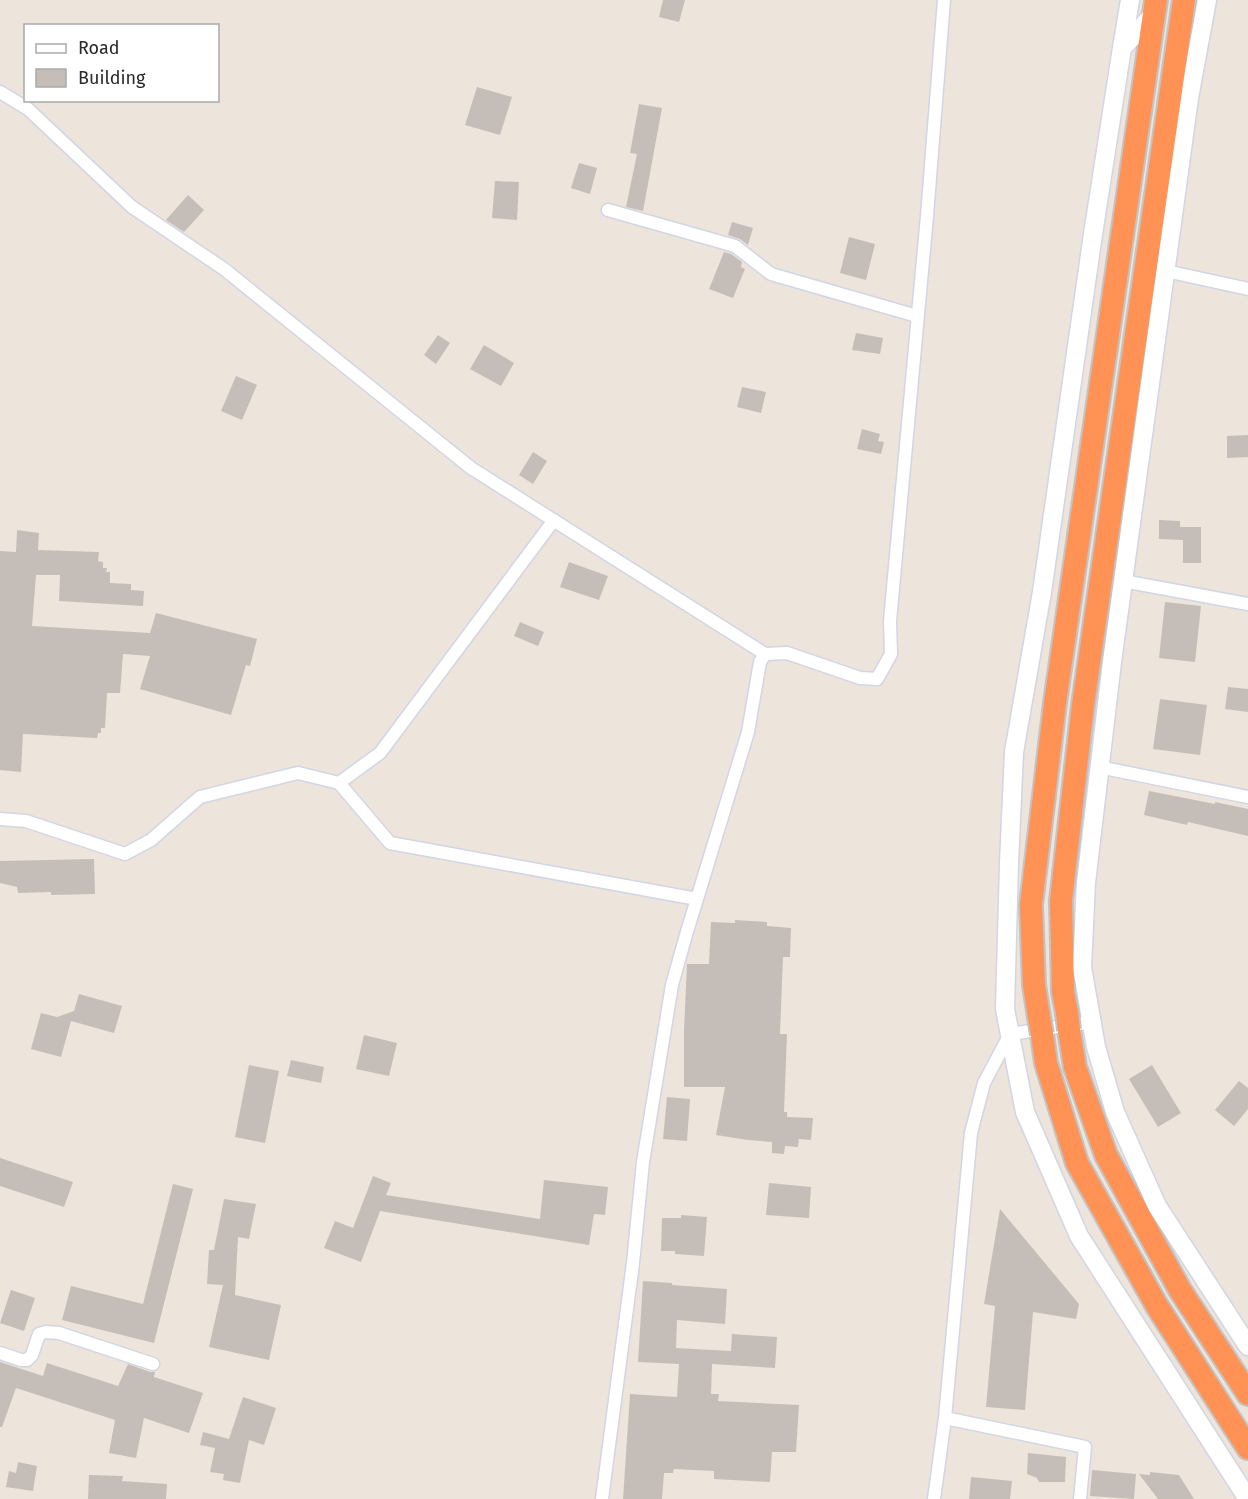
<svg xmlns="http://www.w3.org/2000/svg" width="1248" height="1499" font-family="'Fira Sans',sans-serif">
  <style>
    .building { fill: #c5beb8 }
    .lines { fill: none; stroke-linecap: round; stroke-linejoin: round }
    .street-casing { stroke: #d1d6e4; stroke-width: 15 }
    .secondary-casing { stroke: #d1d6e4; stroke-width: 21 }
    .highway-casing { stroke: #c3c3c3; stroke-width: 26 }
    .street { stroke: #fff; stroke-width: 12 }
    .secondary { stroke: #fff; stroke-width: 18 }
    .highway { stroke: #ff9254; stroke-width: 22 }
    .highway-bridge-casing { stroke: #c3c3c3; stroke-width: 26; stroke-linecap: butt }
    .highway-bridge { stroke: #ff9254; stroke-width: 22 }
  </style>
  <rect width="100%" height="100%" fill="#ede4dc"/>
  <!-- building -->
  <path class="building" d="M 663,0 L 685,0 L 679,22 L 659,17 Z
    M 477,87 L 512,97 L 500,135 L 465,125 Z
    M 639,104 L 662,108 L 643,211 L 626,207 L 637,154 L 630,153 Z
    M 579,163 L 597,168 L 590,194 L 571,188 Z
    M 495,181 L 519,182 L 517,220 L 492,218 Z
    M 188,195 L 204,210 L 184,232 L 166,220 Z
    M 732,222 L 753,228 L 748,245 L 740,239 L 728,235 Z
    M 849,237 L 875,244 L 866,280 L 840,273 Z
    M 724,252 L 731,254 L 742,262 L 741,267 L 745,269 L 733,298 L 709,289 Z
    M 856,333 L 883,338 L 880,354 L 852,350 Z
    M 438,335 L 450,343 L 436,364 L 424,355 Z
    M 484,345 L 514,363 L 501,386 L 470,369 Z
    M 236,376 L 257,385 L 242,420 L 221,411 Z
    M 742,387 L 766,392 L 761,413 L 737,407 Z
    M 862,429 L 880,434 L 878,441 L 884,442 L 881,454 L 857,449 Z
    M 1248,435 L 1248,457 L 1227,458 L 1227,436 Z
    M 533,452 L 547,461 L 533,484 L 519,475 Z
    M 1159,520 L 1180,521 L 1180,527 L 1201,527 L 1201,563 L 1183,563 L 1183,540 L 1159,539 Z
    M 17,530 L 39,533 L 38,550 L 99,552 L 98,561 L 103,562 L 103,568 L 107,568 L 106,572 L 110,572 L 110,583 L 131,584 L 131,590 L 144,591 L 143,606 L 59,601 L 60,575 L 36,575 L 32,626 L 150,633 L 156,613 L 257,639 L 250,666 L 246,665 L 231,715 L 140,689 L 150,656 L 123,654 L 120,693 L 107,693 L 105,728 L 101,728 L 101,733 L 98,733 L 97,738 L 23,734 L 21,772 L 0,770 L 0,551 L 16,552 Z
    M 569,562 L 608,576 L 599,600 L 560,587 Z
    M 1165,602 L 1201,606 L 1195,662 L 1159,658 Z
    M 520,622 L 544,632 L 538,646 L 514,636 Z
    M 1228,687 L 1248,689 L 1248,712 L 1225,709 Z
    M 1160,699 L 1207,705 L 1200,755 L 1153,749 Z
    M 1149,791 L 1215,804 L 1215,802 L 1248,809 L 1248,836 L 1188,822 L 1187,825 L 1144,815 Z
    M 94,859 L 95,894 L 51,895 L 51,892 L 18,893 L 17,887 L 0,883 L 0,861 Z
    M 735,920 L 767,922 L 767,926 L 791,928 L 790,957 L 783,957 L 780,1034 L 787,1034 L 784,1112 L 787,1112 L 787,1117 L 813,1118 L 811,1140 L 799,1139 L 798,1147 L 785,1146 L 784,1154 L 772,1153 L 772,1142 L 748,1140 L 716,1135 L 725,1087 L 684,1087 L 684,1031 L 687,964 L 709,964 L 711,922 L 735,923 Z
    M 79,994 L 122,1006 L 114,1033 L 71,1021 L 61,1057 L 31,1049 L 41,1013 L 57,1017 L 74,1011 Z
    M 364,1035 L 397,1043 L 389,1076 L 356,1069 Z
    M 291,1060 L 324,1067 L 321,1083 L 287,1076 Z
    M 249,1065 L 279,1071 L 265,1143 L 235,1137 Z
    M 1152,1065 L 1181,1113 L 1158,1127 L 1129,1079 Z
    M 1239,1081 L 1248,1088 L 1248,1109 L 1234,1126 L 1215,1110 Z
    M 667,1097 L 690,1099 L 687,1141 L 663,1139 Z
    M 0,1158 L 73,1182 L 64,1207 L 0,1186 Z
    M 373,1176 L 391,1183 L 386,1195 L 540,1219 L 544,1180 L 608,1187 L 605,1215 L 594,1214 L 589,1245 L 380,1211 L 361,1262 L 324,1248 L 335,1221 L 353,1228 Z
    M 769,1183 L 811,1187 L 809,1218 L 766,1215 Z
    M 173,1184 L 193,1189 L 154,1343 L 62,1320 L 71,1286 L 143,1304 Z
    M 224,1199 L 256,1204 L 249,1239 L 238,1237 L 235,1295 L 281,1305 L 269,1360 L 209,1347 L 223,1285 L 207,1284 L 209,1250 L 214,1250 Z
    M 1000,1209 L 1079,1304 L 1076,1319 L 1033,1312 L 1025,1410 L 986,1407 L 995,1306 L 984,1304 Z
    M 681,1215 L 707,1217 L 704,1256 L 675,1254 L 675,1251 L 661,1251 L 662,1218 L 681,1218 Z
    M 643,1281 L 672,1283 L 672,1285 L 727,1289 L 725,1324 L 677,1320 L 676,1348 L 731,1351 L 732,1334 L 777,1337 L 775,1368 L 712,1364 L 711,1394 L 719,1394 L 718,1401 L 799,1405 L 796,1452 L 772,1452 L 770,1482 L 714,1479 L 714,1471 L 674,1469 L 673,1473 L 664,1473 L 662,1499 L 623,1499 L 630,1394 L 677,1397 L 679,1364 L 638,1362 Z
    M 11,1290 L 35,1298 L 24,1331 L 0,1323 Z
    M 0,1362 L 43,1376 L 47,1363 L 118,1386 L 128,1364 L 150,1372 L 155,1372 L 154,1377 L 203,1393 L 189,1433 L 144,1418 L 136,1458 L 109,1453 L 115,1420 L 16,1388 L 2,1427 L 0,1427 Z
    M 243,1397 L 276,1408 L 264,1445 L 249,1440 L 240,1483 L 223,1480 L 224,1474 L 210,1472 L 215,1448 L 200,1445 L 203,1432 L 229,1439 Z
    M 1028,1453 L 1066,1457 L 1065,1482 L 1039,1482 L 1037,1478 L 1027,1474 Z
    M 18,1462 L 37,1466 L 33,1491 L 6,1487 L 9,1471 L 16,1473 Z
    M 1092,1470 L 1136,1474 L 1134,1499 L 1090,1496 Z
    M 1150,1472 L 1179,1475 L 1194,1499 L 1158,1499 L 1139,1474 L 1150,1475 Z
    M 89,1475 L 123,1476 L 122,1481 L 167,1484 L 166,1499 L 88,1499 Z
    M 971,1477 L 1012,1481 L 1010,1499 L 969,1499 Z"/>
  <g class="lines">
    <defs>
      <path id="street" d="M 0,92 L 28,109 L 132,207 L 224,269 L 471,468 L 765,654
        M 608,210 L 735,246 L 771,274 L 917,316
        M 1166,271 L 1248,289
        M 1123,581 L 1248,604
        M 1099,767 L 1248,797
        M 339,783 L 380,753 L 554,520
        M 0,819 L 26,821 L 125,854 L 151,840 L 200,797 L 298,773 L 339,783 L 390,843 L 697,899
        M 0,1353 L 21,1360 L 27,1360 L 32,1355 L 39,1334 L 46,1332 L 59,1333 L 153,1364
        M 945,1418 L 1085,1447 L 1080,1499
        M 602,1499 L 633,1263 L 643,1162 L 672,985 L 686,935 L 748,732 L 760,662 L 765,654 L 787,653 L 860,678 L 877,679 L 891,654 L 890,621 L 927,216 L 944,0
        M 934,1499 L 945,1418 L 971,1133 L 984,1083 L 1010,1034 L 1092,1022"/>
      <path id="secondary" d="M 1207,0 L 1189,98 L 1112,662 L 1086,883 L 1082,967 L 1096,1047 L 1115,1112 L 1157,1206 L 1248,1346
        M 1154,14 L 1122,48 L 1093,234 L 1042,592 L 1014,752 L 1009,863 L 1005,1009 L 1025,1112 L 1079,1236 L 1248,1499
        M 1122,48 L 1130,0"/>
      <path id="highway" d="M 1067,1013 L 1063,992 L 1061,901 L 1083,705 L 1184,0
        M 1039,1017 L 1034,985 L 1031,905 L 1055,703 L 1156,0
        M 1069,1030 L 1075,1067 L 1106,1155 L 1180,1290 L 1248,1394
        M 1042,1034 L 1046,1063 L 1077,1163 L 1157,1306 L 1248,1448"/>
    </defs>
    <!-- street casing -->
    <use href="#street" class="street-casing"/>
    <!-- secondary casing -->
    <use href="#secondary" class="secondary-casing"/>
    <!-- highway casing -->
    <use href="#highway" class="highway-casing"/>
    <!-- street -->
    <use href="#street" class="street"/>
    <!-- secondary -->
    <use href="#secondary" class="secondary"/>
    <!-- highway -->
    <use href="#highway" class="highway"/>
    <defs>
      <path id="highway-bridge" d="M 1067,1013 L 1069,1030
        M 1039,1017 L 1042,1034"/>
    </defs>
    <!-- highway-bridge casing -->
    <use href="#highway-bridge" class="highway-bridge-casing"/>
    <!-- highway-bridge -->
    <use href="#highway-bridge" class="highway-bridge"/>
  </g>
  <!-- legend -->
  <rect x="24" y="24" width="195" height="78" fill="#ffffff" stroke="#aaaaaa" stroke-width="1.5"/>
  <rect x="36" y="44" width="30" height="9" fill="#ffffff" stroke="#aaaaaa" stroke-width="1.5"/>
  <text x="78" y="54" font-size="18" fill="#2a2a2a">Road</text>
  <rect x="36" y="69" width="30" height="18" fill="#c5beb8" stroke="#aaaaaa" stroke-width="1.5"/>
  <text x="78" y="84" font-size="18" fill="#2a2a2a">Building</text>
</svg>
